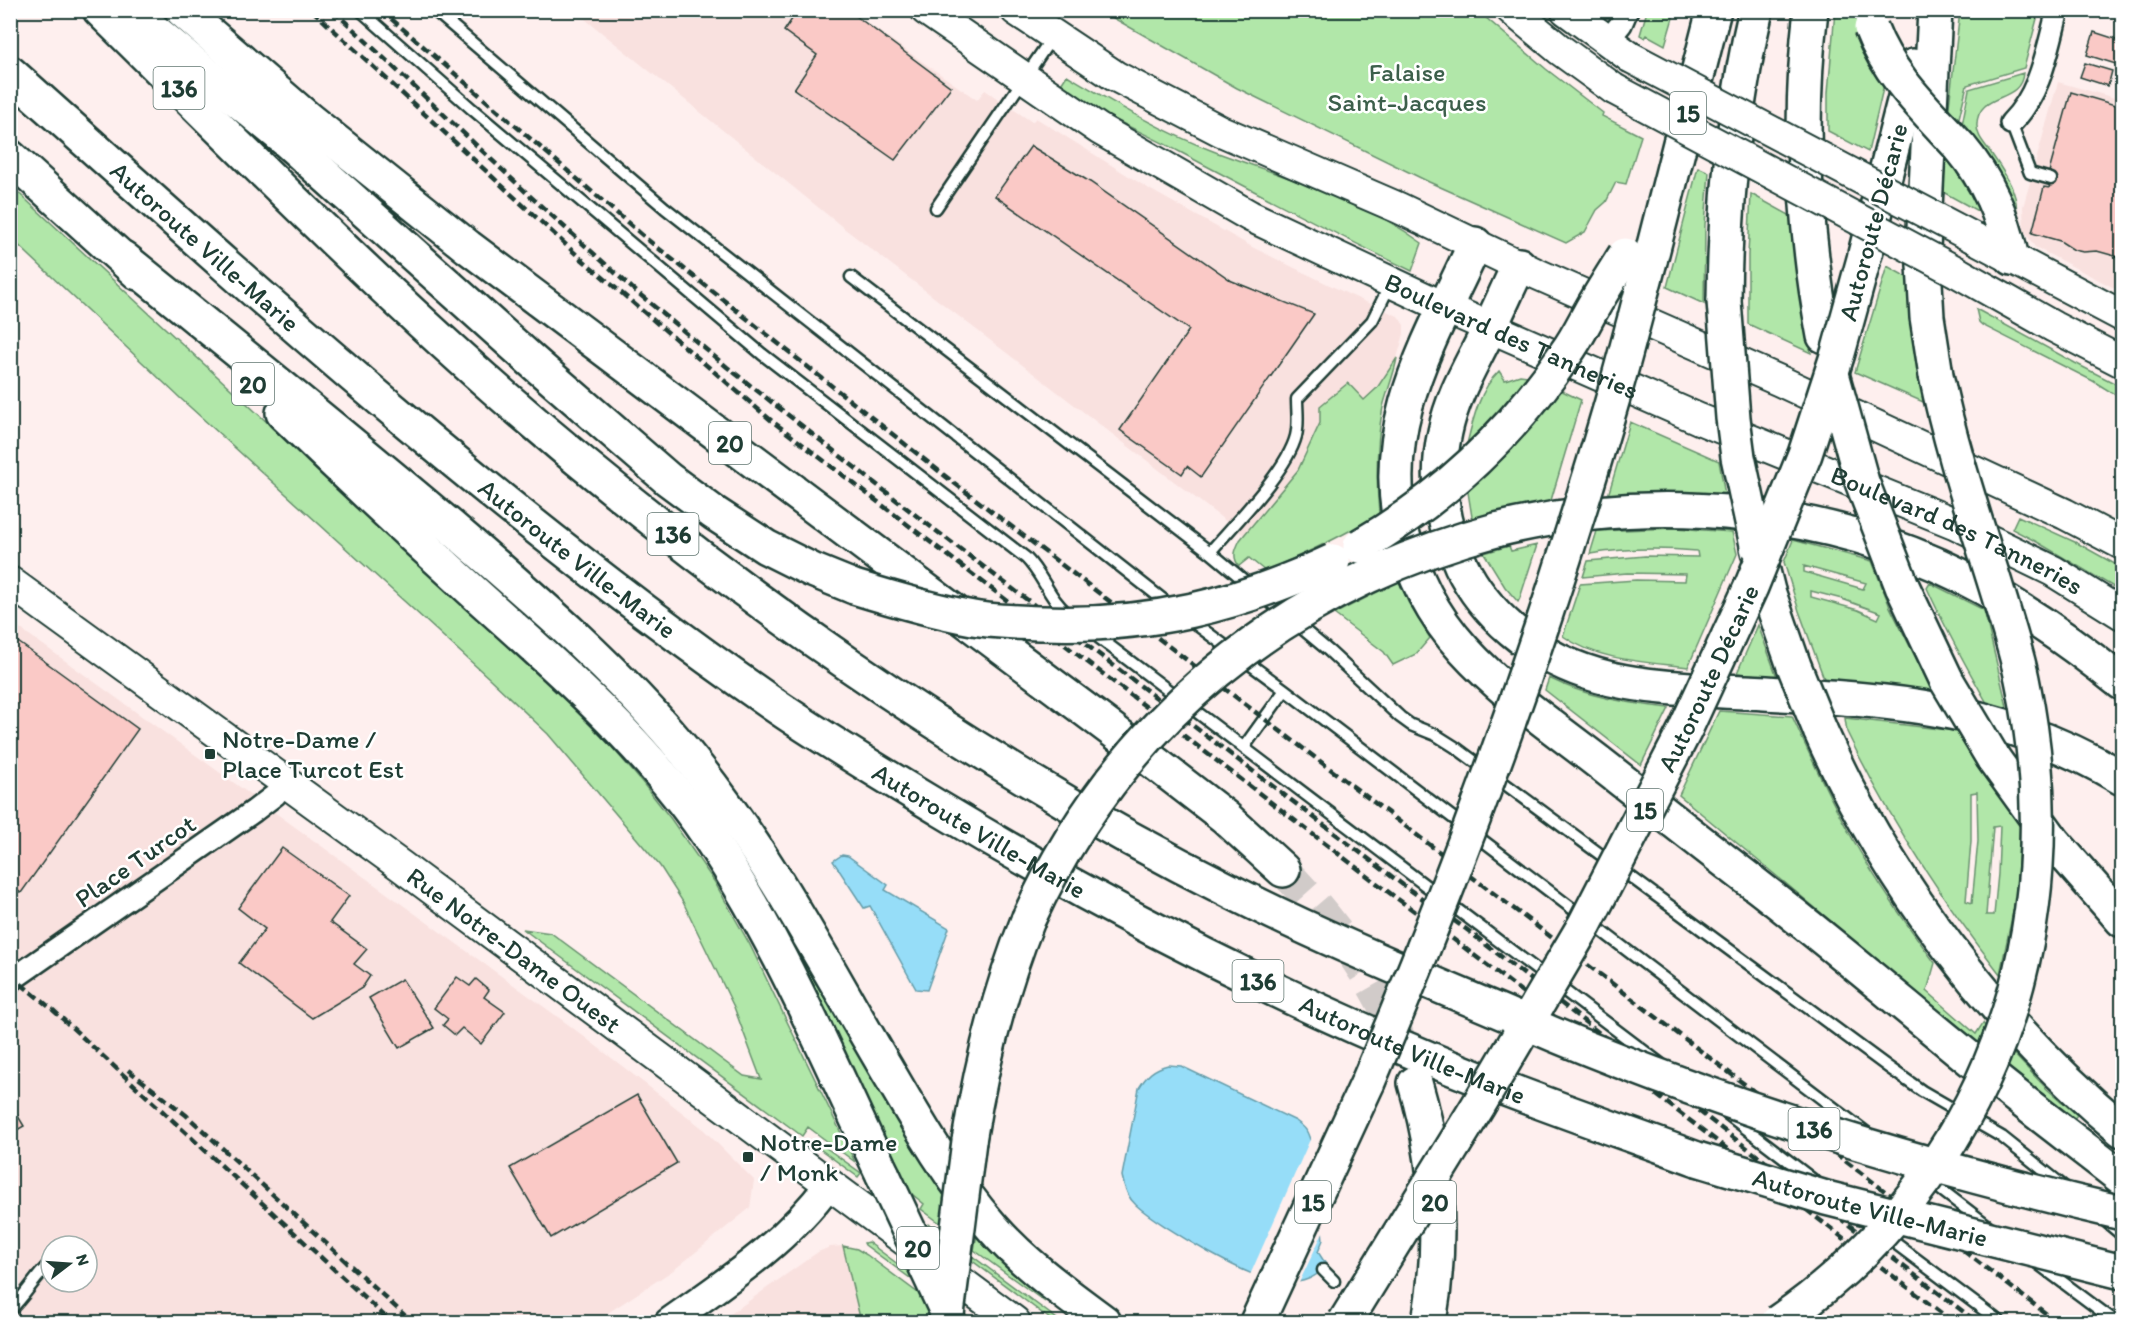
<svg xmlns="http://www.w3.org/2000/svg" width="2133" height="1333" font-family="Itim,sans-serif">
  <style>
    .built { fill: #f9e1df; fill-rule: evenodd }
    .green { fill: #b1e7a9; stroke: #68926e; stroke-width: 1.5; fill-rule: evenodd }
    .water { fill: #96ddf8; stroke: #669daa; stroke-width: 1.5 }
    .pier { fill: #feefee }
    .building { fill: #fac9c6; stroke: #1f3d34; stroke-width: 1.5 }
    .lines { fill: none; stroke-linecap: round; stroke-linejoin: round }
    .motorway-tunnel { stroke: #d1cbc9; stroke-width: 33; stroke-dasharray: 33 16; stroke-linecap: butt }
    .service-casing { stroke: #1f3d34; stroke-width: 15 }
    .minor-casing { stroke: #1f3d34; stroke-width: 26 }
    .tertiary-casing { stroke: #1f3d34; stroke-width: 32 }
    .secondary-casing { stroke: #1f3d34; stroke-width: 34 }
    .trunk-casing { stroke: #1f3d34; stroke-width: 38 }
    .motorway-casing { stroke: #1f3d34; stroke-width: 38 }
    .service { stroke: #fff; stroke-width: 10 }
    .minor { stroke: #fff; stroke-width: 21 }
    .tertiary { stroke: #fff; stroke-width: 27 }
    .secondary { stroke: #fff; stroke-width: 30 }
    .trunk { stroke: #fff; stroke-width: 33 }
    .motorway { stroke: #fff; stroke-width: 33 }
    .rail { stroke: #1f3d34; stroke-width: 4.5; stroke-dasharray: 9 4.5; stroke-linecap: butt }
    .secondary-bridge-casing { stroke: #1f3d34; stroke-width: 34; stroke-linecap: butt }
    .motorway-bridge-casing { stroke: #1f3d34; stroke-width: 38; stroke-linecap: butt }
    .secondary-bridge { stroke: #fff; stroke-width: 30 }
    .motorway-bridge { stroke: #fff; stroke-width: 33 }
    .poi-dot { fill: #1f3d34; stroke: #fff; stroke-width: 2 }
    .labels { text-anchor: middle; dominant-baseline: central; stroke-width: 5; stroke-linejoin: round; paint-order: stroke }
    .shield { fill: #fff; stroke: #627771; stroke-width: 1.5 }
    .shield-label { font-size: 24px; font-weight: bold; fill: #1f3d34 }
    .park-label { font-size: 26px; fill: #3c5f4b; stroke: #fff }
    .street-label { font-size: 26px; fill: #1f3d34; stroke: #fff }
    .poi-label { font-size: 26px; fill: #1f3d34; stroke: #fff; text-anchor: start }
  </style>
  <rect width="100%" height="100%" fill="#feefee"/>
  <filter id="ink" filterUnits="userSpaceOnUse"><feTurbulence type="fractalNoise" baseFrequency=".0167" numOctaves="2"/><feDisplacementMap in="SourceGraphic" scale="12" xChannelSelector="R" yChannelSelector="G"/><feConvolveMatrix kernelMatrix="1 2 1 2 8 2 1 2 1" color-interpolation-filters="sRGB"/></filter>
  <g filter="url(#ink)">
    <!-- built -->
    <path class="built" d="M 575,11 L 850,11 L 977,100 L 985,90 L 1032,122 L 1036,118 L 1151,190 L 1254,248 L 1350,295 L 1398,316 L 1404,325 L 1404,334 L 1397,358 L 1377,388 L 1253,542 L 845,229 Z
      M 2058,82 L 2122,100 L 2122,292 L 2035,247 L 2024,231 L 2023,207 Z
      M 10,621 L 569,1025 L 701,1127 L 754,1180 L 750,1208 L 675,1269 L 594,1322 L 11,1322 ZM 51,1246 L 87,1246 L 87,1282 L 51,1282 Z
      M 843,1246 L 861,1322 L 719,1322 L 818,1252 L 830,1247 Z"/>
    <!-- green -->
    <path class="green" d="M 1101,11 L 1478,11 L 1546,69 L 1603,113 L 1602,116 L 1641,136 L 1626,184 L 1616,182 L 1606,202 L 1597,210 L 1585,232 L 1566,243 L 1429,182 L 1237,88 Z
      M 1647,11 L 1675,11 L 1665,45 L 1647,35 L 1645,38 L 1640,35 Z
      M 1835,11 L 1854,11 L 1857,22 L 1885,80 L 1868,152 L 1828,131 L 1828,93 Z
      M 1960,11 L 2039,11 L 2024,68 L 1967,85 L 1957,126 L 1948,115 Z
      M 2023,73 C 2021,104 1978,91 1977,124 C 1976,136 1985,144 1991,153 C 2003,171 2020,193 2016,216 L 1961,130 L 1969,89 Z
      M 1067,75 C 1114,103 1162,132 1213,151 C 1284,178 1360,197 1422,243 L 1412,271 C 1333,233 1257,193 1180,152 C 1139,130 1097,113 1058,89 Z
      M 1946,151 L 1956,163 L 1957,173 L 1983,214 L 1943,192 Z
      M 1698,167 L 1709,172 L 1705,225 L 1704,304 L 1667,287 Z
      M 10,185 L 541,675 L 611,746 L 642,782 L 671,819 L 714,881 L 750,945 L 855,1162 L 808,1127 L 802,1136 L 523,929 L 551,933 L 744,1076 L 761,1079 L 734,1007 L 683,902 L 660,866 L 548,734 L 489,678 L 180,398 L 11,238 Z
      M 1751,194 L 1791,216 L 1799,284 L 1811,353 L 1748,324 L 1748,255 Z
      M 1887,266 L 1912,280 L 1930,405 L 1855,372 Z
      M 1976,309 L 2075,363 L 2122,387 L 2122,399 L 2093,381 L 1982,325 L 1979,322 Z
      M 1397,358 C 1394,375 1387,391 1383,407 C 1376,443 1376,478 1379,514 C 1343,536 1305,554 1265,571 L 1249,558 L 1239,566 C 1232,557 1235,550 1240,540 L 1298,470 L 1320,423 L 1320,406 L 1348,383 L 1364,400 L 1377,388 Z
      M 1499,371 L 1505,380 L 1520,375 L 1528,376 L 1497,414 L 1467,444 C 1473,419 1480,389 1499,371 Z
      M 1558,389 L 1581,400 L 1549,507 L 1473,523 L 1467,486 Z
      M 1630,422 L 1719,461 L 1726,501 L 1607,499 Z
      M 2018,516 L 2077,543 L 2122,568 L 2122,592 L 2037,542 L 2012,529 Z
      M 1675,528 L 1732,532 L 1737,554 L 1688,667 C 1647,662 1598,661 1563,636 L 1580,584 L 1636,580 L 1685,581 L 1686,574 L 1627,573 L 1583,577 L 1588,561 L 1645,556 L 1698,557 L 1697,551 C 1661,548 1626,548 1590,554 L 1597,531 Z
      M 1793,540 L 1872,561 L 1890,607 L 1931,688 L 1930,697 L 1826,684 L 1799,611 L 1784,562 ZM 1804,566 L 1866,583 L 1863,589 L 1804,572 ZM 1811,591 L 1842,599 L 1881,613 L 1878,619 L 1858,610 L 1811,597 Z
      M 1537,545 L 1520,598 L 1518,602 L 1505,587 L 1484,553 L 1509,546 L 1511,551 Z
      M 1399,581 L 1408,602 L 1430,638 L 1416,654 L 1393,665 L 1384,652 L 1334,614 Z
      M 1930,583 L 1984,610 L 2009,715 L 1991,710 C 1968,670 1946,630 1927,588 Z
      M 1758,625 L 1777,677 L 1737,673 Z
      M 1549,678 C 1587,697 1626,703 1669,708 L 1641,765 L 1545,690 Z
      M 1719,711 L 1792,716 C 1810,756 1829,797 1851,836 C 1875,880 1905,922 1935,963 L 1927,991 L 1976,1034 L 1983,1023 L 1985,1026 L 1977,1047 L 1861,946 L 1679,795 Z
      M 1845,718 L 1956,731 L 1970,754 L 2020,825 L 2016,898 L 2000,974 C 1941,898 1889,819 1847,732 ZM 1977,792 L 1978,841 L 1972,903 L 1966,901 L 1971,841 L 1971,793 ZM 2000,826 L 1998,874 L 1994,915 L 1986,915 L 1993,827 Z
      M 792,940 L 911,1145 L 947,1200 L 944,1226 L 921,1209 L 924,1204 L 913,1195 L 907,1201 L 784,945 Z
      M 2009,1049 L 2047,1089 L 2077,1115 L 2071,1122 L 2001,1069 Z
      M 815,1140 L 861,1173 L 858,1177 L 813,1144 Z
      M 929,1224 L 1061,1322 L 1054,1322 L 927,1227 Z
      M 977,1234 L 1012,1272 L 1045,1302 L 974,1250 Z
      M 868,1242 L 976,1322 L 970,1322 L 865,1245 L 864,1243 Z
      M 843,1246 L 857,1249 L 867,1255 L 957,1322 L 861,1322 Z"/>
    <!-- water -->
    <path class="water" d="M 842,855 L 848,856 L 888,885 L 885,890 L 949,928 L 927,990 L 916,989 L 870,906 L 864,908 L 833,861 Z
      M 1168,1065 L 1181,1066 L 1296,1121 C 1300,1124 1303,1126 1306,1130 C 1319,1154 1320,1211 1323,1240 L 1318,1252 L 1327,1266 C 1315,1278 1303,1283 1286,1283 C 1256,1284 1159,1226 1136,1205 C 1127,1197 1124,1187 1122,1176 L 1139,1088 C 1147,1075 1153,1069 1168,1065 Z"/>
    <!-- pier -->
    <path class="pier" d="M 1312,1135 L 1318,1161 L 1325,1228 L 1298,1285 L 1284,1287 L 1263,1281 L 1250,1275 Z"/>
    <!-- building -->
    <path class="building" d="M 798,10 L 848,10 L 951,87 L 895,160 L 794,89 L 817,55 L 784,31 Z
      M 2100,10 L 2122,10 L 2122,18 Z
      M 2094,32 L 2122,41 L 2122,66 L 2087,55 Z
      M 2085,63 L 2112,71 L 2108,86 L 2080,77 Z
      M 2071,92 L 2122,107 L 2122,258 L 2097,251 L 2083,252 L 2074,250 L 2060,241 L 2032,233 L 2044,187 L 2049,188 L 2053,173 L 2049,172 Z
      M 1031,146 L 1090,182 L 1232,281 L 1314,314 L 1201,477 L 1187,466 L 1182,474 L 1120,430 L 1189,330 L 995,196 Z
      M 18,642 L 138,729 L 21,893 L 10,885 L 10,652 Z
      M 282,848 L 349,896 L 330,922 L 367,949 L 354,964 L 370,976 L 362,988 L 312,1018 L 239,963 L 265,929 L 238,908 Z
      M 457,977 L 470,986 L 476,979 L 489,990 L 484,997 L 505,1012 L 481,1044 L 462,1028 L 455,1035 L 443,1025 L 448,1019 L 434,1008 Z
      M 402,979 L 434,1028 L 399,1048 L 369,998 Z
      M 637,1095 L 677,1163 L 551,1238 L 510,1168 Z
      M 10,1103 L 24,1126 L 10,1134 Z"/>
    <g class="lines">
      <!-- motorway-tunnel -->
      <path class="motorway-tunnel" d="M 1283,870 C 1332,920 1376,978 1401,1044"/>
      <defs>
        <path id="service" d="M 360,10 L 472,109 L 762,354 L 1026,558 C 1043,575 1049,599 1068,614
          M 434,10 L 665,208 L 1171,606
          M 2011,123 L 2030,173 L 2051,179
          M 936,208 L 1053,36
          M 851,277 L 1210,552 C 1234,524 1287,471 1296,436 C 1299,424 1297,411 1297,399 L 1372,321 L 1390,285
          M 1210,552 L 1329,651 L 1400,717 L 1411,725 L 1436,735 L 1455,747 L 1888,1067 L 1922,1091 L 2002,1137 L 2067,1189
          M 1186,617 L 1285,690 L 1867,1133
          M 1090,631 L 1661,1064
          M 1244,747 L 1285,690
          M 1726,1113 L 1816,1182
          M 1927,1179 L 1991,1228
          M 2104,1220 L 2122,1235
          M 1883,1234 L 2000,1322
          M 2037,1263 L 2116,1322
          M 1323,1270 L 1334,1281
          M 10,1310 C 26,1295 35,1277 51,1262"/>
        <path id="minor" d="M 1607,41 L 1621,24 L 1627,10
          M 2011,123 C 2041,93 2047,51 2058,10
          M 10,981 L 254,811 L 275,795 L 286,781"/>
        <path id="tertiary" d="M 669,1322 C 727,1281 787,1242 829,1184"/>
        <g id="secondary">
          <path id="s1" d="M 926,10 L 1099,129 L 1250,216 L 1446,308 L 1699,419 L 1954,523 L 2053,571 L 2122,614"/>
          <path d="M 1016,10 L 1115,76 L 1221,131 L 1399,208 L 1537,274 L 1780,381 L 2065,514 L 2122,544"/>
          <path d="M 1512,10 L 1559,49 L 1614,89"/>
          <path d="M 1566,10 L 1630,57"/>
          <path d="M 1974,238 L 2122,316"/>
          <path d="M 1957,272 L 2054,327 L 2122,362"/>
          <path id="s2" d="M 10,582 L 401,866 L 1015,1322"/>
        </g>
        <path id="trunk" d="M 1475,244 C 1432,338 1377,423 1402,531 C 1412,575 1433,616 1464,650 C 1502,692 1552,726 1597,761 C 1651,803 1705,846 1760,888 C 1835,946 1906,1007 1980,1067 C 2026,1105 2075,1141 2122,1178
          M 1519,265 C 1507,290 1496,316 1483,341 C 1468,371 1452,398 1445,432 C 1435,477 1442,523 1461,565 C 1473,590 1491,612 1512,630 C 1580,689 1660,687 1744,692 C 1803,695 1863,698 1922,707 C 1994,718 2060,741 2122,778"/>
        <g id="motorway">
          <path d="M 100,10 C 232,140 362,272 501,394 C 721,586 972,762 1234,893 C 1325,939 1421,978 1515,1018"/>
          <path d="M 129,10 L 286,140 L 533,362 L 668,479 L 714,513 L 766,547 L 812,570 L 854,587"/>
          <path d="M 182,10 L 309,120 L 468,247 L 1111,729 L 1225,817 L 1283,870"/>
          <path d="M 1811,10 C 1798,119 1804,229 1824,336"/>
          <path d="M 1935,10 L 1923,248 L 1927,317 L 1936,375"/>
          <path id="s3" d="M 10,73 C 255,292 499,514 770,702 C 825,740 884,775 942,810 C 1098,904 1262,989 1430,1059 C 1518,1096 1608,1126 1697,1159"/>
          <path d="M 1960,147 C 1988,180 2002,215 2012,258"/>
          <path d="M 10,157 L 138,273"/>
          <path d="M 1865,254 L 1913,66"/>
          <path d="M 123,258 C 235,349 348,439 458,533 C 538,602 618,671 685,752 C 766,850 822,960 886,1068 C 918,1123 950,1179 992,1227 C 1024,1264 1065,1293 1104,1322"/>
          <path d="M 1650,261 L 1714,10"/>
          <path d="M 1724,301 C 1725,203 1733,107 1756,10"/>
          <path d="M 283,413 C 347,475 412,536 478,596 C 556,666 636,736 698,821 C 775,930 826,1055 883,1175"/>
          <path d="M 1496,530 C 1657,491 1838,507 1984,588 C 2034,616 2079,648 2122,683"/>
          <path d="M 1757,547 L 1768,591 L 1794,666"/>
          <path d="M 1902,586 L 1947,681"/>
          <path d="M 1820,730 C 1888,884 1993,1021 2122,1130"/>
          <path d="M 1993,758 L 2053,841 L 2122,920"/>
          <path d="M 1415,1083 C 1438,1161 1443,1243 1429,1322"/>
          <path d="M 969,1141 C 981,1065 999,992 1028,920"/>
          <path d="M 1257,1322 L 1368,1082"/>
        </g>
      </defs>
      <!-- service casing -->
      <use href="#service" class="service-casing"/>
      <!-- minor casing -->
      <use href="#minor" class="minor-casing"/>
      <!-- tertiary casing -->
      <use href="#tertiary" class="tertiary-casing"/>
      <!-- secondary casing -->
      <use href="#secondary" class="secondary-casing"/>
      <!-- trunk casing -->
      <use href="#trunk" class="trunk-casing"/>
      <!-- motorway casing -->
      <use href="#motorway" class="motorway-casing"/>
      <!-- service -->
      <use href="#service" class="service"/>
      <!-- minor -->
      <use href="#minor" class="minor"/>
      <!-- tertiary -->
      <use href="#tertiary" class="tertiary"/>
      <!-- secondary -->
      <use href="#secondary" class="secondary"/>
      <!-- trunk -->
      <use href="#trunk" class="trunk"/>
      <!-- motorway -->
      <use href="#motorway" class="motorway"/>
      <!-- rail -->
      <path class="rail" d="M 312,10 L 578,256 L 772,421 L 1395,897 L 1453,939 L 1953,1322
        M 333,10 L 529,195 L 632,288 L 727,367 L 918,517 L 1403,885 L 1466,929 L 1722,1129 L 1977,1322
        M 381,10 L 648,240 L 949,479 L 2057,1322
        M 10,975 L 53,1010 L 391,1322
        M 128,1070 L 186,1115 L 412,1322"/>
      <defs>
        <path id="secondary-bridge" d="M 1630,57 L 1974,238
          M 1614,89 L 1957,272"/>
        <g id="motorway-bridge">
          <path d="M 1871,28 C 1889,76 1926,110 1960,147"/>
          <path d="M 1724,301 L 1733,418 L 1738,457 L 1757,545"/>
          <path d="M 1832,374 L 1862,482 L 1902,586"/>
          <path d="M 1360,546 C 1443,498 1513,432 1566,353 C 1575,341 1582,327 1589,314 C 1600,294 1613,274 1625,255"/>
          <path d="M 854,587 C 893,599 933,611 973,618 C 996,622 1019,622 1042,623 C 1149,627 1236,606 1333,561"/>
          <path d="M 1794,666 L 1820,730"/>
          <path d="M 1947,681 L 1993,758"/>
          <path d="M 1028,920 C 1119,721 1285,586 1496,530"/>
          <path d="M 1515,1018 C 1710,1103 1915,1165 2122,1213"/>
          <path d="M 1368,1082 C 1462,862 1544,636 1611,405 C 1625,357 1637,309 1650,261"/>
          <path id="s4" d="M 1697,1159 L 1826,1198 L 2122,1272"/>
          <path d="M 883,1175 L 947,1312"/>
          <path d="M 946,1322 L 969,1141"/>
          <path id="s5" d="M 1345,1322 L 1478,1106 L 1585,924 L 1685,730 L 1751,587 L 1805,454 L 1838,353 L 1864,259"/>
          <path d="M 1778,1322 C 1989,1177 2074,932 2023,684 C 2018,657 2009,630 2001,603 C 1978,527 1952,453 1936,375"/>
        </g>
      </defs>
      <!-- secondary-bridge casing -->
      <use href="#secondary-bridge" class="secondary-bridge-casing"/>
      <!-- motorway-bridge casing -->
      <use href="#motorway-bridge" class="motorway-bridge-casing"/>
      <!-- secondary-bridge -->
      <use href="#secondary-bridge" class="secondary-bridge"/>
      <!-- motorway-bridge -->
      <use href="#motorway-bridge" class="motorway-bridge"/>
    </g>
  </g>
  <!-- markers -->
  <g class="poi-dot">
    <rect x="204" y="748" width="12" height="12" rx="3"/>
    <rect x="742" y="1151" width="12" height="12" rx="3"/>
  </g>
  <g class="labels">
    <!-- shield labels -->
    <g class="shield">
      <rect x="153.5" y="67" width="51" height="42" rx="4.5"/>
      <rect x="1670" y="92" width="36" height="42" rx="4.5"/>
      <rect x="232" y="363" width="42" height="42" rx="4.5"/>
      <rect x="709" y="422" width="42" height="42" rx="4.5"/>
      <rect x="647.5" y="513" width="51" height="42" rx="4.5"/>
      <rect x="1627" y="789" width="36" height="42" rx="4.5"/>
      <rect x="1232.5" y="960" width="51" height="42" rx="4.5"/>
      <rect x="1788.5" y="1108" width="51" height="42" rx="4.5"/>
      <rect x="1295" y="1181" width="36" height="42" rx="4.5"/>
      <rect x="1414" y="1181" width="42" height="42" rx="4.5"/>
      <rect x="897" y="1227" width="42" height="42" rx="4.5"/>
    </g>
    <g class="shield-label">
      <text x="179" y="88">136</text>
      <text x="1688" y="113">15</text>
      <text x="253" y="384">20</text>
      <text x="730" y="443">20</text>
      <text x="673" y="534">136</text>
      <text x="1645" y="810">15</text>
      <text x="1258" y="981">136</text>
      <text x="1814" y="1129">136</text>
      <text x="1313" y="1202">15</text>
      <text x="1435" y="1202">20</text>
      <text x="918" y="1248">20</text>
    </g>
    <!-- park labels -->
    <g class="park-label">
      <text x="1407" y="72">Falaise<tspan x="1407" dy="30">Saint-Jacques</tspan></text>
    </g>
    <!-- street labels -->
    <g class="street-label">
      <text transform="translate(1873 222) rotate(-75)">Autoroute Décarie</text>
      <text stroke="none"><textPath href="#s3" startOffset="261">Autoroute Ville-Marie</textPath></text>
      <text stroke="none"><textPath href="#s1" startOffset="672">Boulevard des Tanneries</textPath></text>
      <text stroke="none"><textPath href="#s1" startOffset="1158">Boulevard des Tanneries</textPath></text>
      <text stroke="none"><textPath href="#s3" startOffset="747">Autoroute Ville-Marie</textPath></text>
      <text stroke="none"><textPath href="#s5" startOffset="740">Autoroute Décarie</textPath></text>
      <text stroke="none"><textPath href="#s3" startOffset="1233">Autoroute Ville-Marie</textPath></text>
      <text transform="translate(135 861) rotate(-35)">Place Turcot</text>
      <text stroke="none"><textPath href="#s2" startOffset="624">Rue Notre-Dame Ouest</textPath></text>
      <text stroke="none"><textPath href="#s3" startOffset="1719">Autoroute Ville-Marie</textPath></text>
      <text stroke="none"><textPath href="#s4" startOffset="180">Autoroute Ville-Marie</textPath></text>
    </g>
    <!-- poi labels -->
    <g class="poi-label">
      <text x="222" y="739">Notre-Dame /<tspan x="222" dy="30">Place Turcot Est</tspan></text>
      <text x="760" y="1142">Notre-Dame<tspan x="760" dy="30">/ Monk</tspan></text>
    </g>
  </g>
  <!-- margin -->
  <rect width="2133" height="1333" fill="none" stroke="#fff" stroke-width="36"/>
  <rect x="18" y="18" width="2097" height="1297" fill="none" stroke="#1f3d34" stroke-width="2" filter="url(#ink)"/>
  <!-- north arrow -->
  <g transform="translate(69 1264) rotate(73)"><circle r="28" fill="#ffffff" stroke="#a5b1ae" stroke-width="1.5"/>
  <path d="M0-4.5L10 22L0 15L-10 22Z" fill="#1f3d34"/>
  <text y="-9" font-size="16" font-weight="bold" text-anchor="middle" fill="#1f3d34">N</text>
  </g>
</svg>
